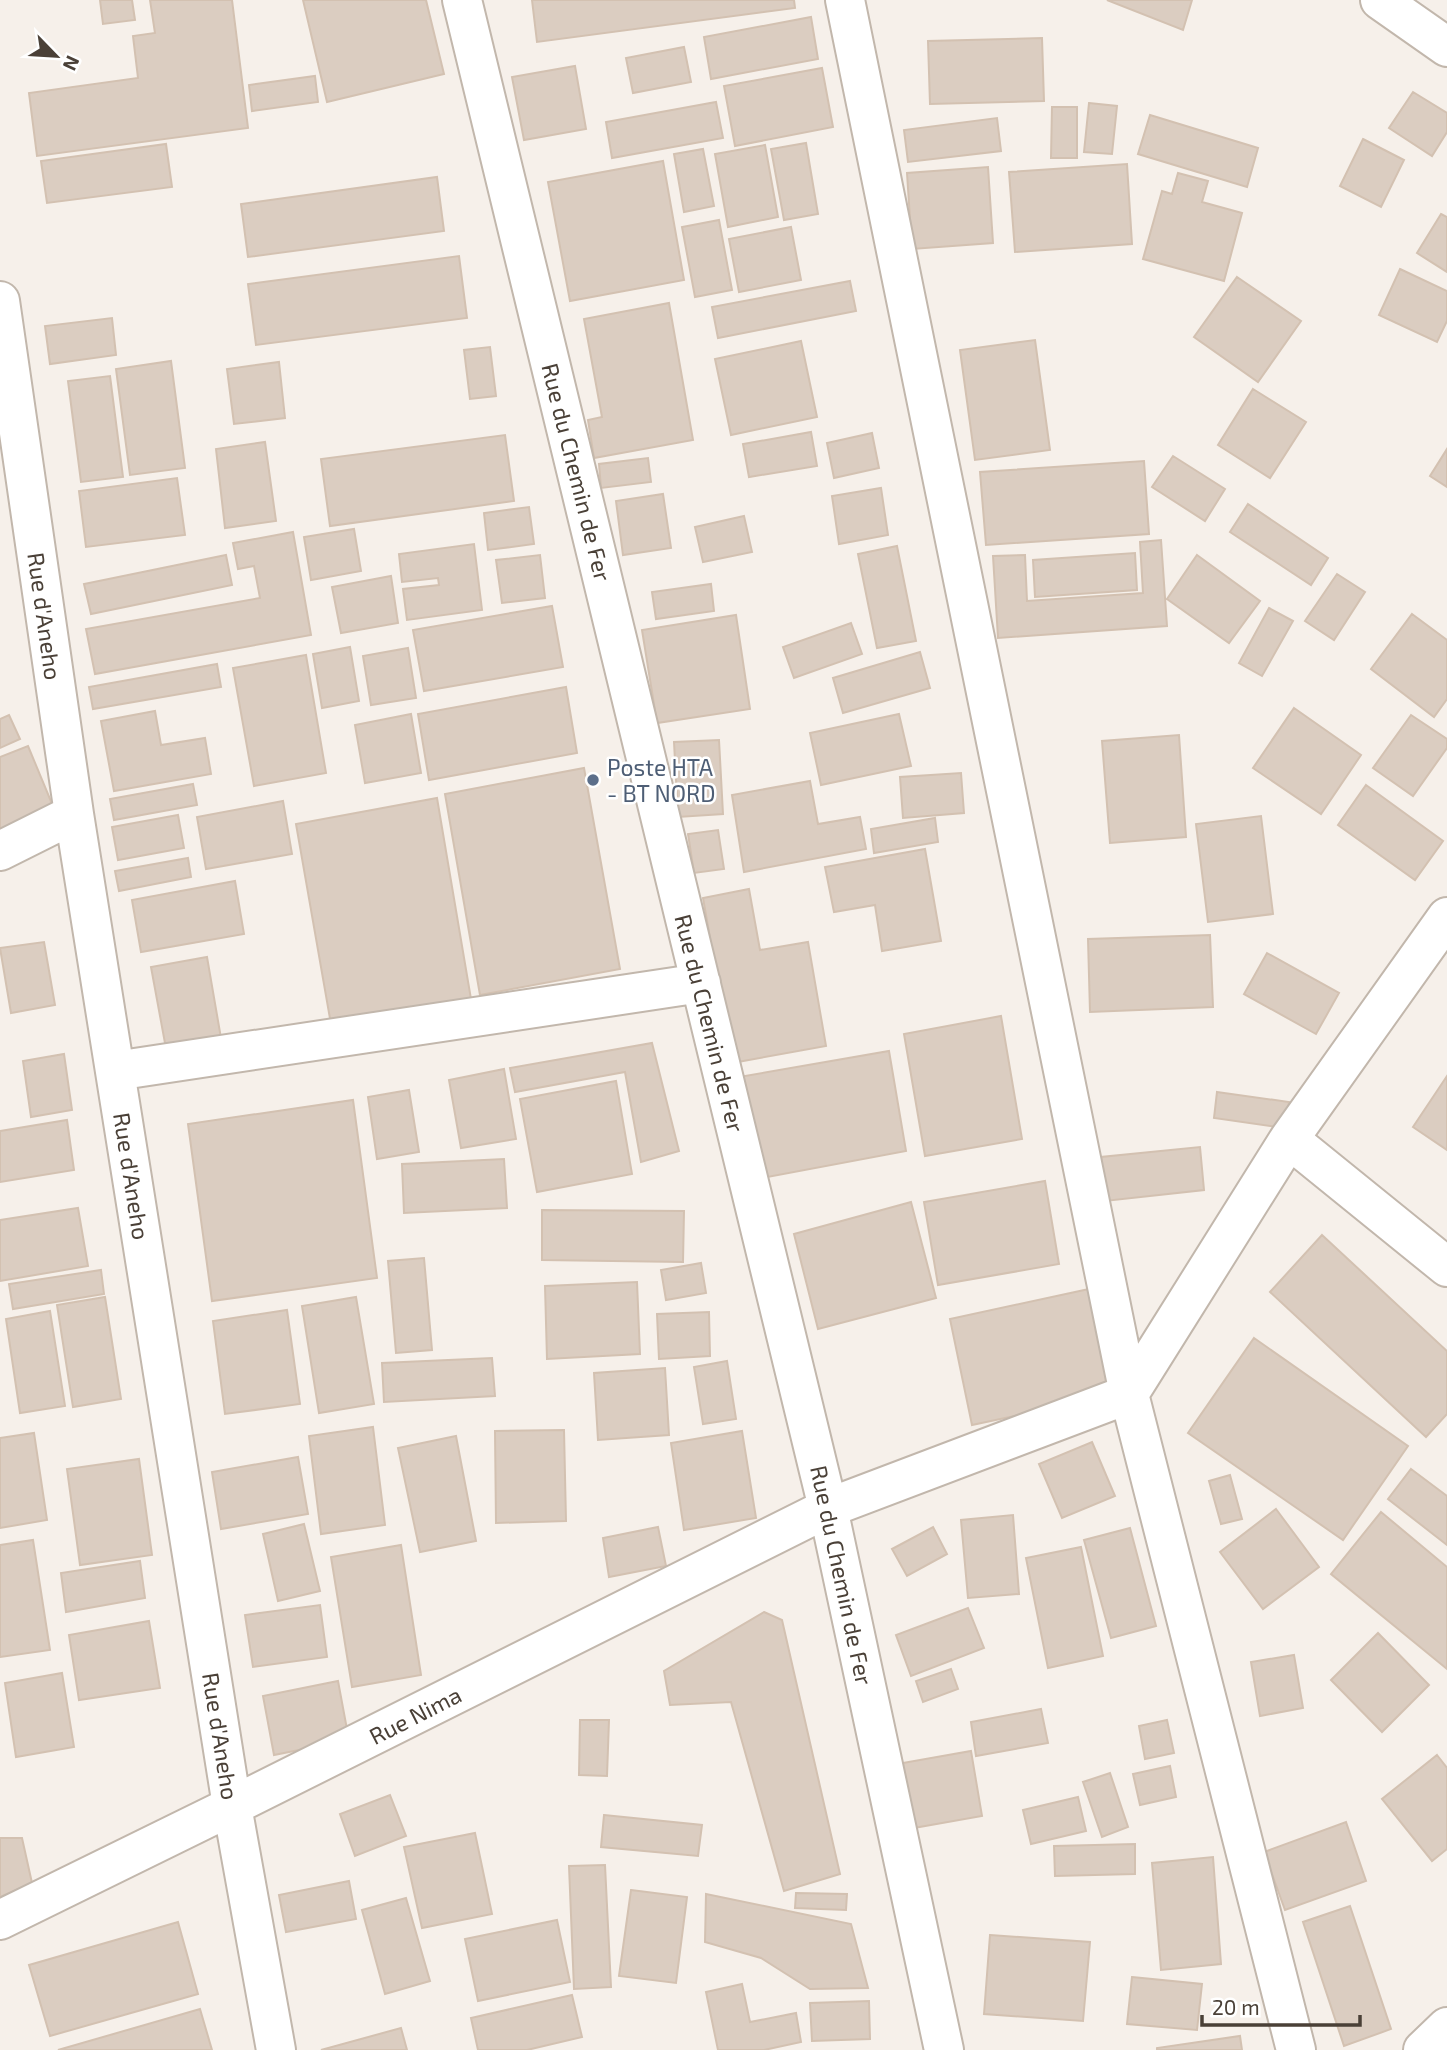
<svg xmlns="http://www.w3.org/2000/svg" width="1447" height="2050" font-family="'Exo 2',sans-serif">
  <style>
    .building { fill: #dbcdc1; stroke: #d3c1b1; stroke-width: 2 }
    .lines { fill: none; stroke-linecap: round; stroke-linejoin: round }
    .minor-casing { stroke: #c2b7ac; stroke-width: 42 }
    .minor { stroke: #fff; stroke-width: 38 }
    .service-dot { fill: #5c6f8a; stroke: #fff; stroke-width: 2.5 }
    .labels { text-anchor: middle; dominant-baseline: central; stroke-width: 5; stroke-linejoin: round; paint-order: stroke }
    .street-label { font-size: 23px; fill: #4a4037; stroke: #fff }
    .service-label { font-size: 23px; fill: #4e5e75; stroke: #fff; text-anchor: start }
  </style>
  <rect width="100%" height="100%" fill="#f6f0ea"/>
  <!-- building -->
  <path class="building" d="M 100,0 L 132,0 L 135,20 L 103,24 Z
    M 150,0 L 232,0 L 248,128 L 37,156 L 29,93 L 138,78 L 133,36 L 155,33 Z
    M 303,0 L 426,0 L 444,74 L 327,102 Z
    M 532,0 L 794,0 L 795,8 L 537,42 Z
    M 1107,0 L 1192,0 L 1183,30 Z
    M 811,17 L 818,59 L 711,79 L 704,37 Z
    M 1042,38 L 1044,101 L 930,104 L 928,41 Z
    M 684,47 L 691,82 L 633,93 L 626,58 Z
    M 575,66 L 586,129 L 524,140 L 512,77 Z
    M 822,68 L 833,127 L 735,146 L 724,86 Z
    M 315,76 L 318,102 L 252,111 L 249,85 Z
    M 1413,92 L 1447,113 L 1447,132 L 1432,156 L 1389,128 Z
    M 716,102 L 723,138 L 612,158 L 606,122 Z
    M 1089,103 L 1117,106 L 1112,154 L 1084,152 Z
    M 1052,107 L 1077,107 L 1077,158 L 1051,158 Z
    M 1150,115 L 1258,148 L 1247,187 L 1138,154 Z
    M 997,118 L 1001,151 L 908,162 L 904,130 Z
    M 1363,139 L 1404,160 L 1381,207 L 1340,186 Z
    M 806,143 L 818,214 L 784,220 L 771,149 Z
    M 166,144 L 172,187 L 47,203 L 41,161 Z
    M 765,145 L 778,217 L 728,227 L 715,154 Z
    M 703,149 L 714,206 L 684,212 L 674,154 Z
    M 663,161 L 684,280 L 570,301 L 548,182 Z
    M 1127,164 L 1132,244 L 1015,252 L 1009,172 Z
    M 988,167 L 993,243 L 912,249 L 907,173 Z
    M 1178,173 L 1208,181 L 1202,202 L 1242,213 L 1224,281 L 1143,259 L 1162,191 L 1172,194 Z
    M 437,177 L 444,231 L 248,257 L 241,204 Z
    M 1441,214 L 1447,217 L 1447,272 L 1417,253 Z
    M 719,220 L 732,290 L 695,297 L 682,227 Z
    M 791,227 L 801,280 L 739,292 L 729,239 Z
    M 459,256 L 467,318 L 256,345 L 248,284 Z
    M 1400,269 L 1447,291 L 1447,321 L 1437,342 L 1379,315 Z
    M 1237,277 L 1301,321 L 1258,382 L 1194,337 Z
    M 850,281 L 856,311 L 718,338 L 712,307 Z
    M 669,303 L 693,440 L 594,458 L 588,420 L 602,417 L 584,319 Z
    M 112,318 L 116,355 L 50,364 L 45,326 Z
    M 1035,340 L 1050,450 L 975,460 L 960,350 Z
    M 801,341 L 817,417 L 731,435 L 715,359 Z
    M 490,347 L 496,396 L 470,399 L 464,350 Z
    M 171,361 L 185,468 L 130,475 L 116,369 Z
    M 279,362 L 285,418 L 234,424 L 227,369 Z
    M 110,376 L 123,477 L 81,482 L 68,381 Z
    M 1253,389 L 1306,422 L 1270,478 L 1218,445 Z
    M 811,432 L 817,466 L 749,477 L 743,444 Z
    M 872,433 L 879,468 L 834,478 L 827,443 Z
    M 505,435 L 514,501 L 330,526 L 321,459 Z
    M 265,442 L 276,521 L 225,528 L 216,449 Z
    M 1447,449 L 1447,487 L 1430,476 Z
    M 1173,456 L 1225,489 L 1205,521 L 1152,487 Z
    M 648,458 L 651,482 L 601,488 L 599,464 Z
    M 1144,461 L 1149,534 L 986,545 L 980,472 Z
    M 177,478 L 185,535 L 86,547 L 79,491 Z
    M 881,488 L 888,535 L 839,544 L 832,496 Z
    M 663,494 L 671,548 L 623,555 L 616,501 Z
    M 1248,504 L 1328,558 L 1311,585 L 1230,532 Z
    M 529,507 L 534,544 L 488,550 L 484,513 Z
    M 744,516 L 752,552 L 703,562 L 695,527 Z
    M 354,529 L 361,571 L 311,580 L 304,537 Z
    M 293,532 L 311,635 L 95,674 L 86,629 L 260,598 L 254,566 L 238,569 L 233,543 Z
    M 1161,540 L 1167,626 L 998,638 L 993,556 L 1025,555 L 1027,601 L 1143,593 L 1140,542 Z
    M 474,544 L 482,610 L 407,620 L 403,589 L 439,585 L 438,578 L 402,582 L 399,554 Z
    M 897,546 L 916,641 L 877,648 L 858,554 Z
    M 1135,553 L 1137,590 L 1035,597 L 1033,560 Z
    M 226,555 L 232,585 L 91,614 L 84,584 Z
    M 540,555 L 545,598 L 502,603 L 496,560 Z
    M 1197,555 L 1260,601 L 1229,643 L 1167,599 Z
    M 1337,574 L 1365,592 L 1334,640 L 1305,621 Z
    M 391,576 L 398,623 L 341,633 L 332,587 Z
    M 711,584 L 714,611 L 656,619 L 652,592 Z
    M 552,606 L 563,667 L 424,691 L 413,630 Z
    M 1269,608 L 1293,621 L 1262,676 L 1239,663 Z
    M 1412,614 L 1447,640 L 1447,699 L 1434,717 L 1371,669 Z
    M 736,615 L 750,709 L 657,723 L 642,630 Z
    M 851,623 L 862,654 L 794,678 L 783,647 Z
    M 350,647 L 359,701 L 322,708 L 313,654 Z
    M 408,648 L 416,698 L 371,705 L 363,656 Z
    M 920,652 L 930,688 L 843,713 L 833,678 Z
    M 306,655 L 326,773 L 254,786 L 233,668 Z
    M 217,664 L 221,687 L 93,709 L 89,687 Z
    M 566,687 L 577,753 L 429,780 L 418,714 Z
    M 1294,708 L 1361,755 L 1321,814 L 1253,768 Z
    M 155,711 L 161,745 L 205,738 L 211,774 L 114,791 L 101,721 Z
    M 411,714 L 421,773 L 365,783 L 355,725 Z
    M 899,714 L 911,766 L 821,785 L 810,733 Z
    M 9,715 L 20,739 L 0,748 L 0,719 Z
    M 1411,715 L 1447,739 L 1447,748 L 1413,796 L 1373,768 Z
    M 1179,735 L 1186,837 L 1110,843 L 1102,741 Z
    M 719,740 L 723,814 L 678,817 L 674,742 Z
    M 28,746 L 55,811 L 0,833 L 0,757 Z
    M 584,768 L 620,969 L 480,995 L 445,794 Z
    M 961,773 L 964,813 L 903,818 L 900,777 Z
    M 810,781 L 818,824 L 860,817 L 866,849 L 744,872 L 732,795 Z
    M 193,784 L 197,805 L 114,820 L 110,799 Z
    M 1366,785 L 1443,841 L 1415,880 L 1338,825 Z
    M 437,798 L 472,1005 L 332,1030 L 296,824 Z
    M 283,801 L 292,854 L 206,869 L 197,817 Z
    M 178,815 L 184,848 L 118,860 L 112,827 Z
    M 1261,816 L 1273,914 L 1208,922 L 1196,824 Z
    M 935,818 L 938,842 L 874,853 L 871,829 Z
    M 718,830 L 724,869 L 694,873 L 688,834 Z
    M 925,849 L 941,941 L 882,951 L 875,905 L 834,912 L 825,867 Z
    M 188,858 L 191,877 L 119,891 L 115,871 Z
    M 235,881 L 244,934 L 141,952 L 132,900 Z
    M 749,889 L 760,950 L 808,942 L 826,1046 L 732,1063 L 703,898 Z
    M 1210,935 L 1213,1007 L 1090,1012 L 1088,939 Z
    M 44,942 L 55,1005 L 11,1013 L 0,948 Z
    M 1267,953 L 1339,993 L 1316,1034 L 1244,994 Z
    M 207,957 L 222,1044 L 167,1054 L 151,967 Z
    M 1001,1016 L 1022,1139 L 925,1156 L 904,1034 Z
    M 652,1043 L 679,1151 L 641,1162 L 625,1072 L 515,1092 L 510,1068 Z
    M 889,1051 L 906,1151 L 757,1179 L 739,1077 Z
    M 64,1054 L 72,1110 L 31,1117 L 23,1061 Z
    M 504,1069 L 516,1139 L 461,1148 L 449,1080 Z
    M 1447,1076 L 1447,1150 L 1413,1127 Z
    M 616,1081 L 632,1174 L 537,1192 L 520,1099 Z
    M 409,1090 L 419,1152 L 377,1159 L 368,1097 Z
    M 1217,1092 L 1289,1102 L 1285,1128 L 1214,1118 Z
    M 353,1100 L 377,1278 L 212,1301 L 188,1124 Z
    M 67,1120 L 74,1170 L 0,1182 L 0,1131 Z
    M 1200,1147 L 1204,1190 L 1105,1201 L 1101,1157 Z
    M 504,1159 L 507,1208 L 404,1213 L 402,1164 Z
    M 1045,1181 L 1059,1264 L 938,1285 L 924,1202 Z
    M 911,1202 L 936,1298 L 818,1329 L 794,1234 Z
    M 78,1208 L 88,1266 L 0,1281 L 0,1220 Z
    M 542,1210 L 684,1211 L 683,1262 L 542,1260 Z
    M 1322,1235 L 1447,1351 L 1447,1414 L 1426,1437 L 1270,1292 Z
    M 424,1258 L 432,1350 L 396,1353 L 388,1261 Z
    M 701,1263 L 706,1293 L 666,1300 L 661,1270 Z
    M 101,1270 L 104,1294 L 13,1309 L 9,1284 Z
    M 637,1282 L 640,1354 L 547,1359 L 545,1286 Z
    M 1089,1289 L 1110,1396 L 972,1425 L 950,1319 Z
    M 105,1297 L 121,1399 L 73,1407 L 57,1305 Z
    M 356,1297 L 374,1404 L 319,1413 L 302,1306 Z
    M 287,1310 L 300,1404 L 225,1414 L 213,1321 Z
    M 50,1311 L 65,1406 L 20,1413 L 6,1319 Z
    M 709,1312 L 710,1356 L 659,1359 L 657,1314 Z
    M 1254,1338 L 1408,1446 L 1343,1540 L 1188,1433 Z
    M 492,1358 L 495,1396 L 384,1402 L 382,1363 Z
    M 727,1361 L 736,1419 L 703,1424 L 694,1367 Z
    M 665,1368 L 669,1435 L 598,1440 L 594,1373 Z
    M 373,1427 L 385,1525 L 321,1534 L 309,1436 Z
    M 564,1430 L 566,1521 L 496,1523 L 495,1431 Z
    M 742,1431 L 756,1518 L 684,1530 L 671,1443 Z
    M 34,1433 L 47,1520 L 0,1528 L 0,1438 Z
    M 456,1436 L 476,1541 L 420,1552 L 398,1448 Z
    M 1092,1442 L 1115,1496 L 1062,1518 L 1039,1464 Z
    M 298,1457 L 308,1514 L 221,1529 L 212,1472 Z
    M 139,1459 L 152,1555 L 80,1565 L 67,1469 Z
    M 1411,1469 L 1447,1496 L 1447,1545 L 1388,1499 Z
    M 1230,1475 L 1242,1519 L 1221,1524 L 1209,1481 Z
    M 1276,1509 L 1319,1567 L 1263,1609 L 1220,1552 Z
    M 1381,1512 L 1447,1567 L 1447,1669 L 1331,1574 Z
    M 1013,1515 L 1019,1594 L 968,1598 L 961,1520 Z
    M 304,1524 L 320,1591 L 278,1601 L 263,1534 Z
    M 658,1527 L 666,1566 L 609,1577 L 603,1538 Z
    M 933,1527 L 947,1554 L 907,1576 L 892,1549 Z
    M 1130,1528 L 1156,1626 L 1111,1638 L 1084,1540 Z
    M 33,1540 L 50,1650 L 0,1657 L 0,1545 Z
    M 401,1545 L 421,1675 L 352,1687 L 331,1557 Z
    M 1081,1547 L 1103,1656 L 1048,1668 L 1026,1558 Z
    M 140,1561 L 145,1598 L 66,1612 L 61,1573 Z
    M 320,1605 L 327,1657 L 253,1667 L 245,1615 Z
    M 968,1608 L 984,1648 L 911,1676 L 896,1635 Z
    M 764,1612 L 782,1620 L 840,1874 L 784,1891 L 731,1702 L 670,1705 L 664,1671 Z
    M 149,1621 L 160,1688 L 79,1700 L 69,1635 Z
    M 1378,1633 L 1429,1685 L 1382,1732 L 1331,1680 Z
    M 1294,1655 L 1303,1708 L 1260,1716 L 1251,1662 Z
    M 951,1669 L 958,1689 L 923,1702 L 916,1681 Z
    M 62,1673 L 74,1747 L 16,1757 L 5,1683 Z
    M 338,1681 L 349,1740 L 274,1755 L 263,1696 Z
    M 1041,1709 L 1048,1743 L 976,1756 L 971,1722 Z
    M 580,1720 L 609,1720 L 607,1776 L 579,1775 Z
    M 1167,1720 L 1174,1753 L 1145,1759 L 1139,1726 Z
    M 971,1751 L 982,1816 L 908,1829 L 897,1764 Z
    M 1437,1755 L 1447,1768 L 1447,1849 L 1432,1861 L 1382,1799 Z
    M 1170,1766 L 1176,1797 L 1140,1805 L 1133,1774 Z
    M 1110,1773 L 1128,1827 L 1102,1837 L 1083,1782 Z
    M 390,1795 L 406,1836 L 355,1856 L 340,1814 Z
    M 1078,1797 L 1086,1831 L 1031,1844 L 1023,1810 Z
    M 604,1815 L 702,1825 L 698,1856 L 601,1847 Z
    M 1346,1822 L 1366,1881 L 1285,1910 L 1264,1852 Z
    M 475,1833 L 492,1914 L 422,1928 L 404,1847 Z
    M 0,1838 L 22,1838 L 32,1883 L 0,1897 Z
    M 1135,1844 L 1135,1874 L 1055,1876 L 1054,1846 Z
    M 1213,1857 L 1221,1964 L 1161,1970 L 1152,1863 Z
    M 605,1865 L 611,1987 L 574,1989 L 569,1866 Z
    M 349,1881 L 356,1919 L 286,1932 L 279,1895 Z
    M 631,1890 L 687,1897 L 676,1983 L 619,1976 Z
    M 796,1893 L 847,1894 L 846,1910 L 795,1908 Z
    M 706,1894 L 851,1924 L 868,1988 L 810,1989 L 761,1958 L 705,1942 Z
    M 406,1898 L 430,1981 L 385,1994 L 362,1910 Z
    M 1350,1906 L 1391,2029 L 1344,2046 L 1303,1922 Z
    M 557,1920 L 570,1982 L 478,2001 L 465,1939 Z
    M 178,1922 L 198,1994 L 50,2036 L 29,1965 Z
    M 990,1935 L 1090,1942 L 1083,2021 L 984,2014 Z
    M 1132,1977 L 1202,1984 L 1197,2030 L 1127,2024 Z
    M 742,1984 L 750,2022 L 796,2013 L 801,2042 L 764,2050 L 718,2050 L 706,1992 Z
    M 572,1995 L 582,2037 L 527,2050 L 478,2050 L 471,2018 Z
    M 869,2001 L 870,2039 L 812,2041 L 810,2003 Z
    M 200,2009 L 212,2050 L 58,2050 Z
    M 401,2028 L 407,2050 L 321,2050 Z
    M 1240,2036 L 1242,2050 L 1157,2050 L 1157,2048 Z"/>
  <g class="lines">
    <defs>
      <path id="minor" d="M 462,0 L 828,1508 L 944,2050
        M 845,0 L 1129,1394 L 1296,2050
        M 1380,0 L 1447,47
        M 0,301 L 74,814 L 232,1806 L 276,2050
        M 0,851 L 74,814
        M 115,1071 L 701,983
        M 1289,1139 L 1447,1267
        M 0,1920 L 232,1806 L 828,1508 L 1129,1394 L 1289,1139 L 1447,917
        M 1423,2050 L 1447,2027"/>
    </defs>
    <!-- minor casing -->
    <use href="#minor" class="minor-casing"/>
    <!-- minor -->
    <use href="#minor" class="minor"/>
  </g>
  <!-- markers -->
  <circle class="service-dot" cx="593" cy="780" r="7"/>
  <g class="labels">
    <!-- street labels -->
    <g class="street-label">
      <text transform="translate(577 472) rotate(76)">Rue du Chemin de Fer</text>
      <text transform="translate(45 616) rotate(82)">Rue d'Aneho</text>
      <text transform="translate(710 1023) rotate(76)">Rue du Chemin de Fer</text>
      <text transform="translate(132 1176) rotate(81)">Rue d'Aneho</text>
      <text transform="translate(842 1575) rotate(78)">Rue du Chemin de Fer</text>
      <text transform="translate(415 1715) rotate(-27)">Rue Nima</text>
      <text transform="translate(221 1736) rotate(81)">Rue d'Aneho</text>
    </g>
    <!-- service labels -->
    <g class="service-label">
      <text x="607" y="767">Poste HTA<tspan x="607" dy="26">- BT NORD</tspan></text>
    </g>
  </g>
  <!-- north arrow -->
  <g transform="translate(56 56) rotate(115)" stroke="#ffffff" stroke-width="5" paint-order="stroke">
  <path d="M0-5L12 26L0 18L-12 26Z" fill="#4a4037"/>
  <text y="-10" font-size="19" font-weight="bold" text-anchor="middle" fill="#4a4037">N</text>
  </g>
  <!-- scale -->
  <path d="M1202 2015v10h158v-10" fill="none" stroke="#4a4037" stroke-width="3.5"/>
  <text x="1212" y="2015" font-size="21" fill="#4a4037" stroke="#ffffff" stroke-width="5" paint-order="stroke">20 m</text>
</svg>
